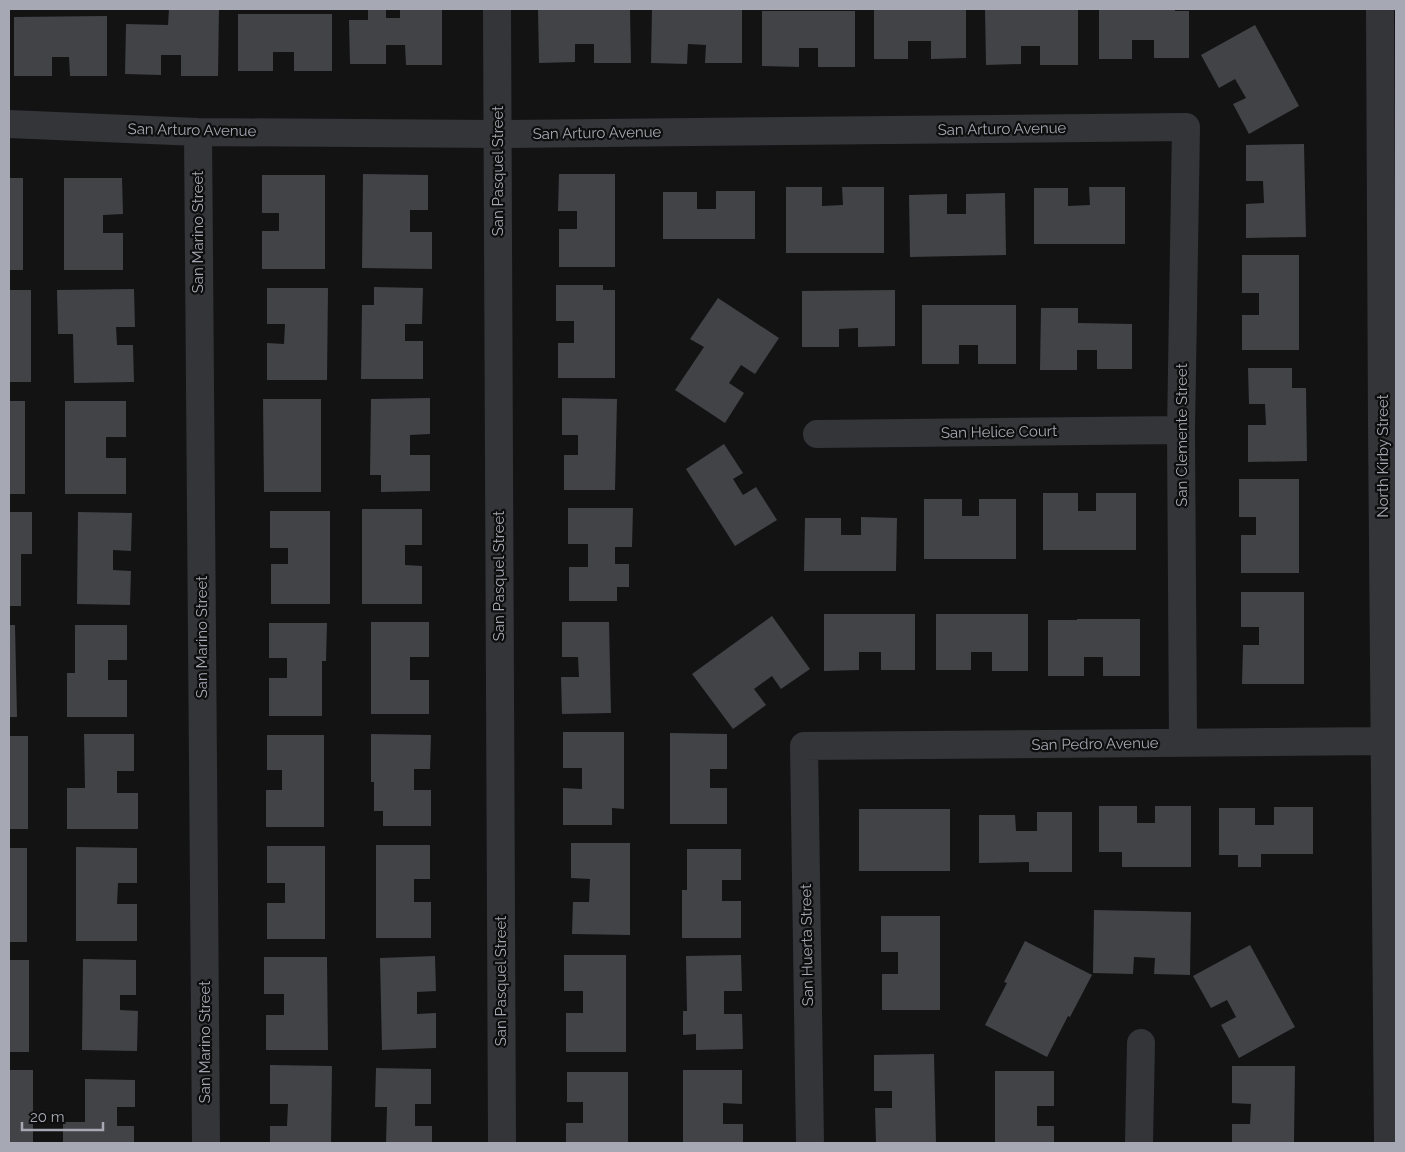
<svg xmlns="http://www.w3.org/2000/svg" width="1405" height="1152" font-family="Raleway,sans-serif">
  <style>
    .building { fill: #424347 }
    .lines { fill: none; stroke-linecap: round; stroke-linejoin: round }
    .minor { stroke: #343539; stroke-width: 28 }
    .labels { text-anchor: middle; dominant-baseline: central; stroke-width: 4.5; stroke-linejoin: round; paint-order: stroke }
    .street-label { font-size: 15px; fill: #a6a9b3; stroke: #0e0e0f }
  </style>
  <rect width="100%" height="100%" fill="#131314"/>
  <!-- building -->
  <path class="building" d="M 169,9 L 219,9 L 218,76 L 181,76 L 181,55 L 161,55 L 161,75 L 125,74 L 126,24 L 168,25 Z
    M 368,9 L 386,9 L 386,18 L 400,18 L 400,9 L 442,9 L 442,65 L 406,65 L 405,45 L 386,45 L 386,64 L 350,64 L 349,20 L 368,20 Z
    M 538,9 L 630,9 L 631,63 L 594,63 L 594,44 L 575,44 L 575,62 L 539,63 Z
    M 652,9 L 742,9 L 742,63 L 705,63 L 706,45 L 688,44 L 687,64 L 651,63 Z
    M 874,9 L 966,9 L 966,58 L 931,59 L 931,41 L 908,41 L 908,59 L 874,59 Z
    M 985,9 L 1078,9 L 1078,65 L 1040,65 L 1040,46 L 1021,46 L 1021,64 L 986,65 Z
    M 1099,9 L 1175,9 L 1175,11 L 1189,11 L 1189,58 L 1154,58 L 1154,40 L 1132,40 L 1132,59 L 1099,59 Z
    M 762,11 L 855,11 L 855,67 L 818,67 L 818,48 L 799,48 L 799,67 L 762,66 Z
    M 238,14 L 332,14 L 332,71 L 294,71 L 294,52 L 273,52 L 273,71 L 238,71 Z
    M 107,16 L 107,76 L 70,76 L 69,57 L 52,57 L 52,76 L 14,76 L 14,17 Z
    M 1255,25 L 1299,106 L 1249,134 L 1233,104 L 1246,98 L 1235,79 L 1219,88 L 1201,55 Z
    M 1304,144 L 1306,237 L 1246,238 L 1246,204 L 1264,203 L 1263,181 L 1246,181 L 1246,145 Z
    M 363,174 L 428,175 L 428,210 L 410,210 L 410,232 L 432,232 L 432,269 L 362,268 Z
    M 559,174 L 615,174 L 615,267 L 559,267 L 559,229 L 577,229 L 577,211 L 558,211 Z
    M 262,175 L 325,175 L 325,269 L 262,269 L 262,231 L 279,231 L 279,213 L 262,213 Z
    M 9,178 L 23,178 L 23,270 L 9,270 Z
    M 64,178 L 122,178 L 123,214 L 103,215 L 103,233 L 123,233 L 123,270 L 64,270 Z
    M 786,187 L 822,187 L 822,206 L 843,205 L 842,187 L 884,187 L 884,253 L 786,253 Z
    M 1089,187 L 1125,187 L 1125,244 L 1034,244 L 1034,188 L 1068,188 L 1068,206 L 1090,205 Z
    M 716,191 L 755,191 L 755,239 L 663,239 L 663,192 L 697,192 L 697,209 L 716,209 Z
    M 1005,193 L 1006,255 L 910,257 L 909,195 L 947,194 L 947,214 L 966,214 L 966,194 Z
    M 1242,255 L 1299,255 L 1299,350 L 1242,350 L 1242,315 L 1259,315 L 1259,293 L 1242,293 Z
    M 556,285 L 603,285 L 603,290 L 615,290 L 615,378 L 558,378 L 558,343 L 574,343 L 574,321 L 556,321 Z
    M 374,287 L 423,288 L 422,324 L 405,324 L 405,341 L 423,341 L 423,379 L 361,379 L 362,305 L 374,305 Z
    M 267,288 L 328,288 L 327,380 L 267,380 L 267,343 L 284,344 L 285,324 L 267,324 Z
    M 134,289 L 135,327 L 116,327 L 117,345 L 133,345 L 134,382 L 74,383 L 73,334 L 58,334 L 57,290 Z
    M 9,290 L 31,290 L 31,382 L 9,382 Z
    M 895,290 L 895,346 L 858,347 L 858,328 L 839,329 L 839,347 L 802,347 L 802,291 Z
    M 718,298 L 779,338 L 755,374 L 741,365 L 729,383 L 744,393 L 725,423 L 675,390 L 704,347 L 690,339 Z
    M 922,305 L 1016,305 L 1016,364 L 978,364 L 978,345 L 959,345 L 959,364 L 922,364 Z
    M 1041,308 L 1078,308 L 1078,323 L 1132,324 L 1132,369 L 1097,369 L 1097,350 L 1077,350 L 1077,370 L 1040,370 Z
    M 1248,368 L 1292,368 L 1292,388 L 1306,388 L 1307,461 L 1248,462 L 1248,425 L 1266,425 L 1265,404 L 1249,404 Z
    M 430,398 L 430,434 L 410,435 L 410,455 L 430,455 L 430,491 L 381,492 L 381,475 L 370,475 L 371,399 Z
    M 562,398 L 617,399 L 615,490 L 564,490 L 564,455 L 578,455 L 578,435 L 562,435 Z
    M 263,399 L 321,399 L 321,492 L 264,492 Z
    M 9,401 L 25,401 L 25,494 L 9,494 Z
    M 65,401 L 126,401 L 126,437 L 106,437 L 106,458 L 126,458 L 126,494 L 65,494 Z
    M 724,444 L 743,473 L 733,479 L 743,495 L 756,487 L 777,520 L 735,546 L 686,469 Z
    M 1239,479 L 1299,479 L 1299,573 L 1241,573 L 1241,535 L 1256,535 L 1256,517 L 1239,517 Z
    M 1043,493 L 1078,493 L 1078,511 L 1096,511 L 1096,493 L 1136,493 L 1136,550 L 1043,550 Z
    M 924,499 L 962,499 L 962,516 L 979,516 L 979,499 L 1016,499 L 1016,559 L 924,559 Z
    M 568,508 L 633,508 L 632,547 L 615,547 L 615,564 L 629,564 L 629,587 L 617,587 L 617,601 L 569,601 L 569,567 L 588,567 L 588,544 L 568,544 Z
    M 362,509 L 422,509 L 422,545 L 405,545 L 405,565 L 422,566 L 422,604 L 362,604 Z
    M 270,511 L 330,511 L 330,604 L 271,604 L 271,564 L 288,564 L 288,548 L 270,548 Z
    M 9,512 L 32,512 L 32,554 L 21,554 L 21,606 L 9,606 Z
    M 78,512 L 132,513 L 131,551 L 113,550 L 113,570 L 131,571 L 130,605 L 77,604 Z
    M 861,517 L 897,518 L 896,571 L 804,571 L 805,518 L 841,518 L 841,535 L 861,535 Z
    M 1241,592 L 1304,592 L 1304,684 L 1242,684 L 1243,645 L 1259,645 L 1259,627 L 1241,627 Z
    M 824,614 L 915,614 L 915,670 L 881,670 L 881,652 L 859,652 L 859,670 L 824,671 Z
    M 936,614 L 1028,614 L 1028,671 L 992,671 L 992,652 L 971,652 L 971,670 L 936,670 Z
    M 772,616 L 810,669 L 781,689 L 772,676 L 754,689 L 766,705 L 733,729 L 692,674 Z
    M 1077,619 L 1140,619 L 1140,676 L 1103,676 L 1103,657 L 1084,657 L 1084,676 L 1048,676 L 1048,620 L 1077,620 Z
    M 371,622 L 429,622 L 429,657 L 410,657 L 410,680 L 429,680 L 429,714 L 371,714 Z
    M 562,622 L 609,622 L 611,713 L 562,714 L 561,677 L 579,677 L 578,657 L 562,657 Z
    M 269,623 L 327,623 L 326,661 L 322,661 L 322,716 L 269,716 L 269,678 L 287,678 L 287,658 L 269,658 Z
    M 9,625 L 15,625 L 17,717 L 9,717 Z
    M 75,625 L 127,625 L 127,660 L 108,660 L 108,680 L 127,680 L 127,717 L 67,717 L 67,673 L 75,673 Z
    M 563,732 L 624,732 L 624,809 L 612,808 L 612,825 L 563,825 L 563,788 L 582,789 L 582,768 L 563,768 Z
    M 670,733 L 727,734 L 727,769 L 710,769 L 710,788 L 727,788 L 727,824 L 670,824 Z
    M 84,734 L 134,734 L 134,771 L 117,771 L 117,793 L 138,793 L 138,829 L 67,829 L 67,788 L 85,788 Z
    M 371,734 L 431,735 L 430,769 L 414,769 L 414,790 L 431,790 L 431,826 L 383,826 L 383,811 L 374,811 L 374,782 L 371,782 Z
    M 267,735 L 324,735 L 324,827 L 266,827 L 266,790 L 282,790 L 282,770 L 267,770 Z
    M 9,736 L 28,736 L 28,829 L 9,829 Z
    M 1099,806 L 1137,806 L 1137,823 L 1155,823 L 1155,806 L 1191,806 L 1191,867 L 1122,867 L 1122,852 L 1099,852 Z
    M 1274,807 L 1313,807 L 1313,854 L 1261,854 L 1261,867 L 1238,867 L 1238,855 L 1219,855 L 1219,808 L 1255,808 L 1255,825 L 1274,825 Z
    M 859,809 L 950,809 L 950,871 L 859,871 Z
    M 1037,812 L 1072,812 L 1072,872 L 1029,872 L 1029,862 L 979,863 L 979,815 L 1015,815 L 1016,831 L 1037,831 Z
    M 571,843 L 630,843 L 630,935 L 572,934 L 573,902 L 589,902 L 590,879 L 571,878 Z
    M 376,845 L 430,845 L 430,879 L 414,879 L 414,902 L 431,902 L 431,938 L 376,938 Z
    M 267,846 L 325,846 L 325,939 L 267,939 L 267,903 L 285,903 L 285,883 L 267,883 Z
    M 76,847 L 137,848 L 137,883 L 118,883 L 117,904 L 137,904 L 137,941 L 76,941 Z
    M 9,848 L 27,848 L 27,942 L 9,942 Z
    M 687,849 L 741,849 L 741,880 L 722,880 L 722,901 L 741,901 L 741,938 L 682,938 L 682,890 L 687,890 Z
    M 1094,910 L 1191,912 L 1190,975 L 1154,974 L 1155,958 L 1134,957 L 1133,974 L 1093,973 Z
    M 881,916 L 940,916 L 940,1010 L 882,1010 L 882,974 L 898,974 L 898,952 L 881,952 Z
    M 1025,941 L 1092,975 L 1070,1017 L 1068,1016 L 1047,1057 L 985,1025 L 1007,983 L 1004,982 Z
    M 1250,945 L 1295,1027 L 1239,1058 L 1221,1025 L 1236,1017 L 1227,1000 L 1211,1008 L 1193,976 Z
    M 564,955 L 626,955 L 626,1052 L 566,1052 L 566,1013 L 583,1013 L 583,991 L 564,991 Z
    M 741,955 L 742,991 L 724,991 L 724,1014 L 742,1014 L 743,1049 L 696,1050 L 696,1034 L 683,1035 L 683,1011 L 687,1011 L 686,956 Z
    M 435,956 L 436,991 L 417,992 L 417,1014 L 436,1013 L 436,1048 L 382,1050 L 380,958 Z
    M 264,957 L 327,957 L 328,1050 L 266,1050 L 266,1015 L 284,1015 L 284,994 L 264,994 Z
    M 83,959 L 136,960 L 136,995 L 120,995 L 120,1010 L 138,1011 L 137,1051 L 82,1050 Z
    M 9,960 L 29,960 L 29,1052 L 9,1052 Z
    M 934,1054 L 936,1143 L 876,1143 L 875,1108 L 892,1108 L 892,1091 L 874,1091 L 874,1055 Z
    M 270,1065 L 332,1066 L 331,1143 L 270,1143 L 270,1126 L 287,1126 L 288,1104 L 270,1104 Z
    M 1232,1066 L 1295,1066 L 1294,1143 L 1232,1143 L 1232,1124 L 1250,1124 L 1251,1104 L 1232,1103 Z
    M 376,1068 L 431,1069 L 431,1104 L 415,1104 L 415,1126 L 432,1126 L 432,1143 L 386,1143 L 387,1107 L 375,1107 Z
    M 9,1070 L 33,1070 L 33,1143 L 9,1143 Z
    M 683,1070 L 742,1070 L 742,1104 L 723,1103 L 723,1124 L 743,1124 L 743,1143 L 683,1143 Z
    M 995,1071 L 1054,1071 L 1054,1106 L 1037,1106 L 1037,1126 L 1054,1126 L 1054,1143 L 995,1143 Z
    M 567,1072 L 628,1072 L 628,1143 L 566,1143 L 566,1123 L 583,1123 L 583,1102 L 567,1102 Z
    M 85,1079 L 135,1080 L 135,1107 L 117,1107 L 117,1126 L 134,1126 L 134,1143 L 63,1142 L 63,1122 L 85,1122 Z"/>
  <g class="lines">
    <!-- minor -->
    <path class="minor" d="M 497,9 L 502,1143
      M 1380,9 L 1382,425 L 1388,1143
      M 9,124 L 198,132 L 497,134 L 1186,127 L 1181,430 L 1183,743
      M 198,132 L 206,1143
      M 817,434 L 1181,430
      M 810,1143 L 804,746 L 1385,741
      M 1139,1143 L 1141,1043"/>
  </g>
  <g class="labels">
    <!-- street labels -->
    <g class="street-label">
      <text transform="translate(1002 129) rotate(-1)">San Arturo Avenue</text>
      <text transform="translate(192 130) rotate(1)">San Arturo Avenue</text>
      <text transform="translate(597 133) rotate(-1)">San Arturo Avenue</text>
      <text transform="translate(498 171) rotate(-90)">San Pasquel Street</text>
      <text transform="translate(198 232) rotate(-90)">San Marino Street</text>
      <text transform="translate(999 432) rotate(-1)">San Helice Court</text>
      <text transform="translate(1182 435) rotate(-90)">San Clemente Street</text>
      <text transform="translate(1383 456) rotate(-90)">North Kirby Street</text>
      <text transform="translate(499 576) rotate(-90)">San Pasquel Street</text>
      <text transform="translate(202 637) rotate(-90)">San Marino Street</text>
      <text transform="translate(1095 744) rotate(-1)">San Pedro Avenue</text>
      <text transform="translate(807 945) rotate(-91)">San Huerta Street</text>
      <text transform="translate(501 981) rotate(-90)">San Pasquel Street</text>
      <text transform="translate(205 1042) rotate(-90)">San Marino Street</text>
    </g>
  </g>
  <!-- border -->
  <rect width="1405" height="1152" fill="none" stroke="#a6a9b3" stroke-width="20"/>
  <!-- scale -->
  <path d="M22 1122v8h81v-8" fill="none" stroke="#a6a9b3" stroke-width="2.5"/>
  <text x="30" y="1122" font-size="15" fill="#a6a9b3" stroke="#0e0e0f" stroke-width="4" paint-order="stroke">20 m</text>
</svg>
